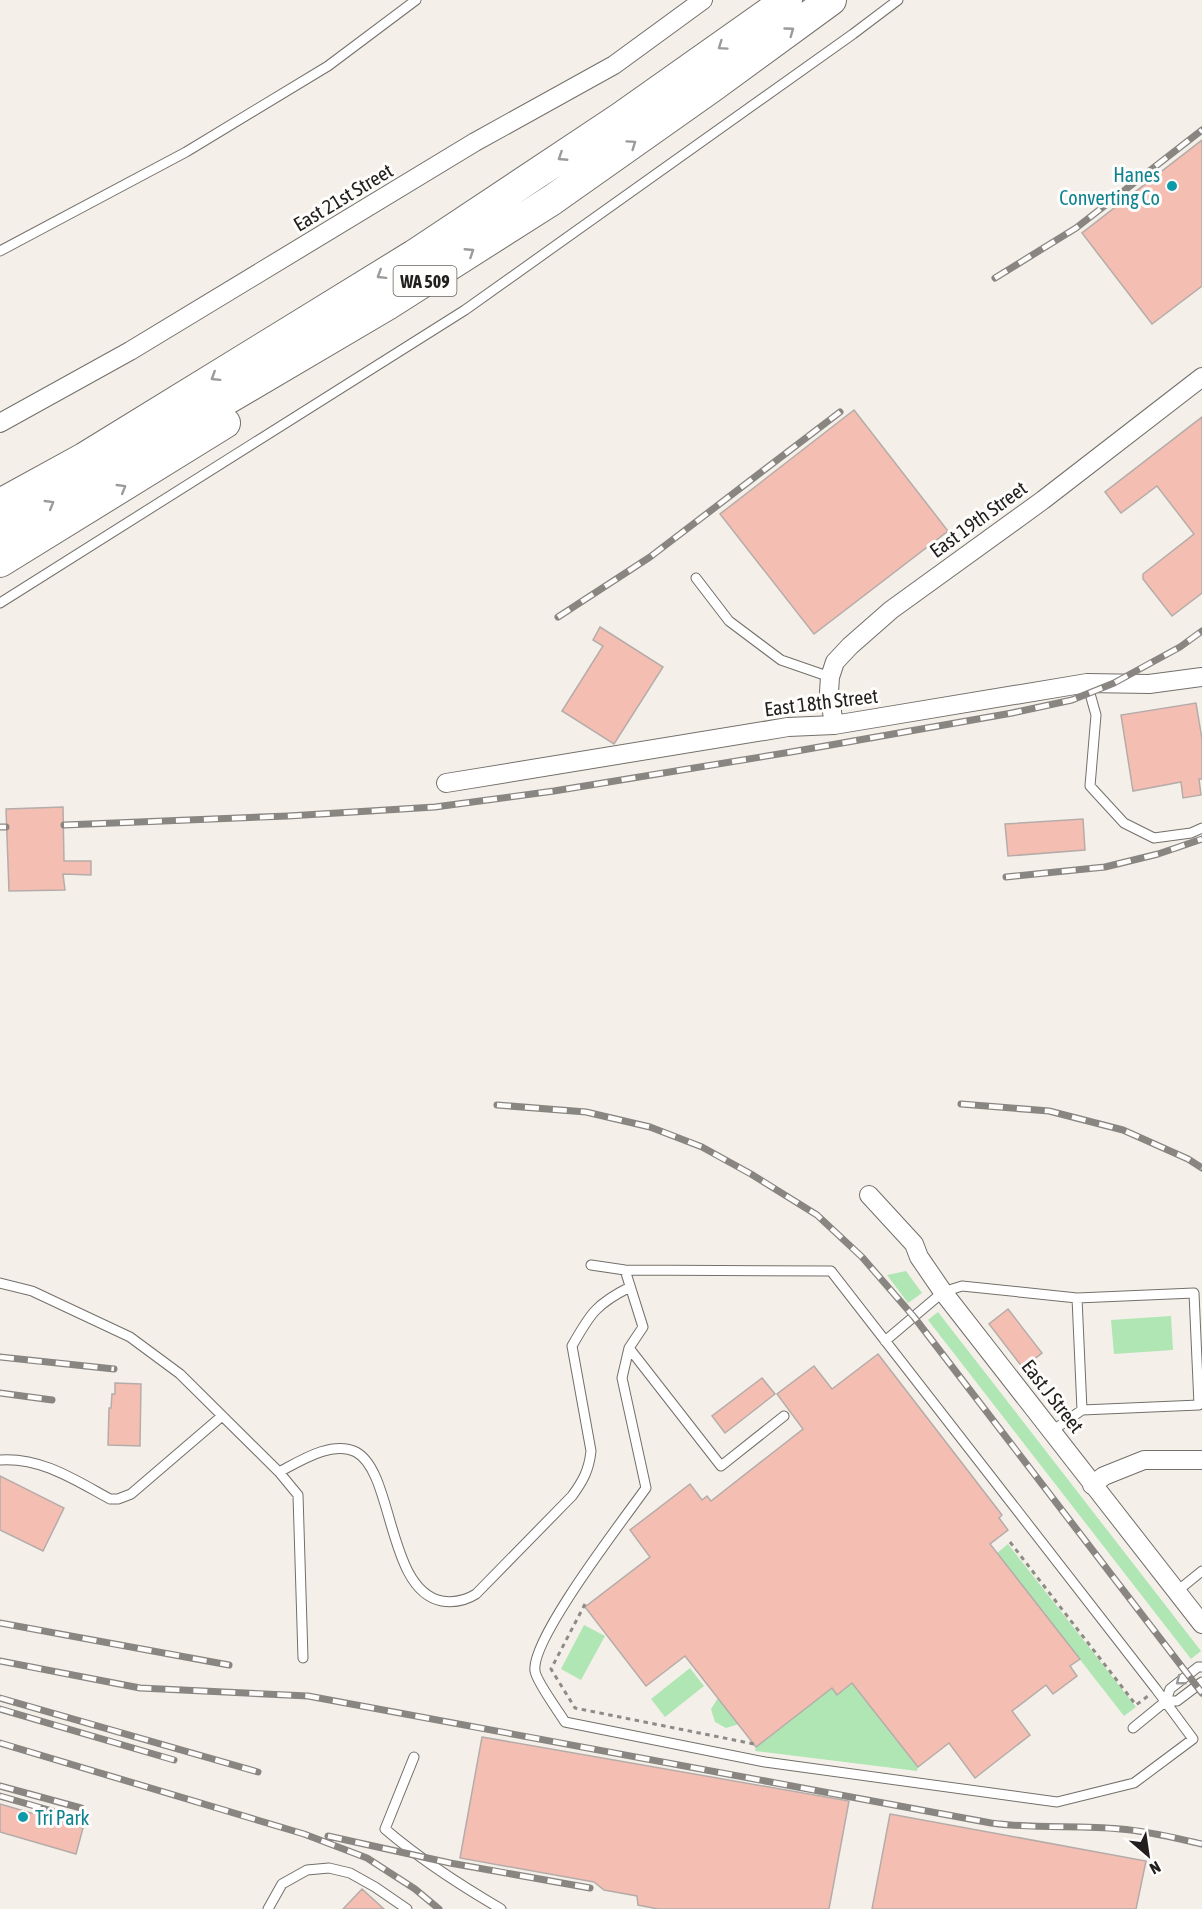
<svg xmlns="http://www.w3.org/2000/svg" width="1202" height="1909" font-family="'Asap Condensed',sans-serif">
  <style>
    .green { fill: #afe6b3 }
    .building { fill: #f4bfb2; stroke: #b5acaa; stroke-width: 1.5 }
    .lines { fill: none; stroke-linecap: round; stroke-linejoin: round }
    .service-casing { stroke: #736f6a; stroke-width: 11 }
    .minor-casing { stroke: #736f6a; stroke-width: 20 }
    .trunk-casing { stroke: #736f6a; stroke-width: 32 }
    .path { stroke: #8e8b87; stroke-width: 3; stroke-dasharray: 4.5 4.5; stroke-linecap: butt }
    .service { stroke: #fff; stroke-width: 9 }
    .minor { stroke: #fff; stroke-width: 18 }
    .trunk { stroke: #fff; stroke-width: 30 }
    .rail-casing { stroke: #898682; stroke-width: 7 }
    .rail { stroke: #fefdfc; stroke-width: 4.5; stroke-dasharray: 14; stroke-linecap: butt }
    .oneway { stroke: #9c9b9a }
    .culture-dot { fill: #0f9aa8; stroke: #fefdfc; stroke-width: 2 }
    .labels { text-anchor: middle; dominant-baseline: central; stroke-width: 6; stroke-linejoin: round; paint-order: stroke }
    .shield { fill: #fefdfc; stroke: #646261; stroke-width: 1.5 }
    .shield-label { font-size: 18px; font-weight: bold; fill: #22201e }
    .culture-label { font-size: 20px; fill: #0d838f; stroke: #fefdfc; text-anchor: end }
    .street-label { font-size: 20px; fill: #22201e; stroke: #fefdfc }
  </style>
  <rect width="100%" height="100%" fill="#f4f0e9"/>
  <!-- green -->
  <path class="green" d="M 906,1271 L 922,1293 L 908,1303 L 887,1275 Z
    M 938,1312 L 1201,1651 L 1191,1659 L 928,1320 Z
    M 1171,1316 L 1173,1350 L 1114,1354 L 1111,1320 Z
    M 1008,1544 L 1136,1707 L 1124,1716 L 997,1553 Z
    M 584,1625 L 605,1636 L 581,1680 L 561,1669 Z
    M 690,1668 L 704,1686 L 665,1717 L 651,1699 Z
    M 852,1683 L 918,1767 L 917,1771 L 755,1751 L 756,1747 L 832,1688 L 837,1694 Z
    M 718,1698 L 739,1724 L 726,1728 L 715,1722 L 711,1709 Z"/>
  <!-- building -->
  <path class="building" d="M 1202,140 L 1202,286 L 1152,324 L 1082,233 Z
    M 854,410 L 948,531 L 814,634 L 720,514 Z
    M 1202,417 L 1202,593 L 1172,616 L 1143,579 L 1143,574 L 1194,534 L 1157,486 L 1121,513 L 1105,492 Z
    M 600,627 L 663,667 L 614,744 L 562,711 L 603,646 L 593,640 Z
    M 1196,703 L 1202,739 L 1202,779 L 1199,779 L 1201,795 L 1183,798 L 1181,782 L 1133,791 L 1121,715 Z
    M 63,807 L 64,861 L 91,861 L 91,875 L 63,874 L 65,890 L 9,891 L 6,809 Z
    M 1083,819 L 1085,850 L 1008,856 L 1005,824 Z
    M 1008,1309 L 1042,1353 L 1023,1368 L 989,1324 Z
    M 878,1354 L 1002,1515 L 999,1518 L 1008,1530 L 990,1544 L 1080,1659 L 1070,1666 L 1077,1676 L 1053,1694 L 1046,1685 L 1012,1711 L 1030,1735 L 975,1778 L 949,1743 L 918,1767 L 852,1683 L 837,1695 L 832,1688 L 756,1747 L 685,1656 L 646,1686 L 585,1607 L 650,1557 L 630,1530 L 690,1484 L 702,1500 L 707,1496 L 711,1501 L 803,1429 L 777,1394 L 814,1366 L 832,1389 Z
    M 762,1378 L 775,1394 L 725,1433 L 712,1416 Z
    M 115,1383 L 141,1384 L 140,1446 L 108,1445 L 109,1408 L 111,1408 L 112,1394 L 115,1394 Z
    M 0,1476 L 64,1508 L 43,1551 L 0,1530 Z
    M 482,1737 L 849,1801 L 829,1909 L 658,1909 L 638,1905 L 637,1896 L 604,1890 L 594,1882 L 460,1858 Z
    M 0,1804 L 83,1828 L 76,1854 L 0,1832 Z
    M 890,1814 L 1146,1861 L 1136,1909 L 872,1909 Z
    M 362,1889 L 384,1909 L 343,1909 Z"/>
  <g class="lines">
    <defs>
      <path id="service" d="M 0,251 L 186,152 L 328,66 L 416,0
        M 696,578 L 729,621 L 781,660 L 830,677
        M 0,603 L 465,310 L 853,34 L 898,0
        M 1087,683 L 1096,715 L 1090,786 L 1124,823 L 1154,838 L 1191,833 L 1202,828
        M 591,1265 L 625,1270 L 831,1271 L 1156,1689 L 1193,1739 L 1134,1783 L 1057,1802 L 765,1762 L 565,1722 C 559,1712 536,1681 535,1671 C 530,1640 624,1519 646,1488 L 622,1378 L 629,1348 L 643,1327 L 625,1270
        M 0,1283 L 32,1291 L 130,1337 L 180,1374 L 279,1472 L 298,1495 L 303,1658
        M 885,1341 L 943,1292 L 962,1286 L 1077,1298
        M 629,1348 L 721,1466 L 784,1416
        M 1052,1431 L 1082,1410 L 1199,1405 L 1194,1293 L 1077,1298 L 1082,1410
        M 0,1460 C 41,1457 75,1480 110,1499 L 118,1499 L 131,1494 L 222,1416
        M 279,1472 C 300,1461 332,1440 356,1452 C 394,1472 387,1591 442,1601 C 455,1603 465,1601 476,1594 L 572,1496 C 583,1481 589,1470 591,1451 L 572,1346 C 590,1314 596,1304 630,1287
        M 1176,1592 L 1202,1571
        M 1166,1701 L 1177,1701 L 1202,1682
        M 1133,1728 L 1166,1701 L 1170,1689 L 1198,1667 L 1202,1667
        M 414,1757 L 385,1829 C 421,1860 460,1885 501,1909
        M 268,1909 L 282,1884 L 307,1870 L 329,1868 L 350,1873 L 375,1887 L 407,1909"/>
      <path id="minor" d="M 0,423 L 130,351 L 475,142 L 614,65 L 703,0
        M 834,725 L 829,692 L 830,677 L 835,662 L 850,646 L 891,610 L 1043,500 L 1202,377
        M 446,783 L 788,727 L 834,725 L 1087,683 L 1149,684 L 1202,677
        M 869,1195 L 914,1244 L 919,1257 L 943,1292 L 1202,1624
        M 1092,1485 L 1104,1476 L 1144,1460 L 1202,1460"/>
      <path id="trunk" d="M 0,504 L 84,458 L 414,255 L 620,118 L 787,0
        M 0,533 L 387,305 L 552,200 L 712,87 L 831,0
        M 0,562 L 225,423"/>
    </defs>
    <!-- service casing -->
    <use href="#service" class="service-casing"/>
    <!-- minor casing -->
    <use href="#minor" class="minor-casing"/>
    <!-- trunk casing -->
    <use href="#trunk" class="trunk-casing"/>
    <!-- path -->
    <path class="path" d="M 1010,1542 L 1136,1705 L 1148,1696
      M 585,1604 L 551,1669 L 575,1708 L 754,1744"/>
    <!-- service -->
    <use href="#service" class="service"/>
    <!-- minor -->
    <use href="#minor" class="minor"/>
    <!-- trunk -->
    <use href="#trunk" class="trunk"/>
    <defs>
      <path id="rail" d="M 995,278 L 1076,228 L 1202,130
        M 558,617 L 650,557 L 840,412
        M 64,825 L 288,816 L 435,807 L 554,791 L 791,752 L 1012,713 L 1072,700 L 1114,683 L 1180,647 L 1202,631
        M 0,827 L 6,827
        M 1006,877 L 1105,867 L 1158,854 L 1202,839
        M 961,1104 L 1049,1111 L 1123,1130 L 1188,1159 L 1202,1168
        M 497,1105 L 586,1112 L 650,1127 L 702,1147 L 751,1174 L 817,1215 L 862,1257 L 914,1317 L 1202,1693
        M 0,1357 L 114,1369
        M 0,1393 L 52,1400
        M 0,1623 L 229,1665
        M 0,1661 L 140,1688 L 308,1696 L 991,1823 C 1034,1829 1077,1825 1120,1829 C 1148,1831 1175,1838 1202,1844
        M 0,1698 L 258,1772
        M 0,1709 L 174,1760
        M 0,1743 L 304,1834 L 367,1858 L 415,1889 L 439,1909
        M 0,1786 L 81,1808
        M 0,1796 L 80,1819
        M 328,1836 L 450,1863 L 590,1888"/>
    </defs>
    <!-- rail casing -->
    <use href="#rail" class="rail-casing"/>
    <!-- rail -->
    <use href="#rail" class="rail"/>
  </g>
  <!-- one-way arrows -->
  <defs><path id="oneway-chevron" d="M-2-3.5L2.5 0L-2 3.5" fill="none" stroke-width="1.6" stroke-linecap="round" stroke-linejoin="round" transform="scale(1.5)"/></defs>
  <g class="oneway">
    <use href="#oneway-chevron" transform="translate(790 31) rotate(-36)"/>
    <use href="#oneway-chevron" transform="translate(722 46) rotate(145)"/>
    <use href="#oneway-chevron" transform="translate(632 144) rotate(-35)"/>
    <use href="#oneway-chevron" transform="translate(562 157) rotate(147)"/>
    <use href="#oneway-chevron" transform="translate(470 252) rotate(-33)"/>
    <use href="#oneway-chevron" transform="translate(381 275) rotate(148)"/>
    <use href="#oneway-chevron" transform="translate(215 377) rotate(148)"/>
    <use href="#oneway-chevron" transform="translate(122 488) rotate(-31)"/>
    <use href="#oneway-chevron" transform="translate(50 504) rotate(-31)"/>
    <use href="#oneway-chevron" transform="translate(1180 1681) rotate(142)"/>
  </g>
  <!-- markers -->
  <g class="culture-dot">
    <circle cx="1172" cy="186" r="6"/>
    <circle cx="23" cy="1817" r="6"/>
  </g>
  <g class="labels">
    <!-- shield labels -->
    <rect class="shield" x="393.5" y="266" width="63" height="30" rx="4.5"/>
    <g class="shield-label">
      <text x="425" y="281">WA 509</text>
    </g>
    <!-- culture labels -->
    <g class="culture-label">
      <text x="1160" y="174">Hanes<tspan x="1160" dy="23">Converting Co</tspan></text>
      <text x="35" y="1817" text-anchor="start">Tri Park</text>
    </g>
    <!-- street labels -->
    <g class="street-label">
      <text transform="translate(343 197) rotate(-31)">East 21st Street</text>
      <text transform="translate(978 519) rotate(-36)">East 19th Street</text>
      <text transform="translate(821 702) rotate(-7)">East 18th Street</text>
      <text transform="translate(1053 1396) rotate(52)">East J Street</text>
    </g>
  </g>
  <!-- north arrow -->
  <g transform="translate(1148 1855) rotate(151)" stroke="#fefdfc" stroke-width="4.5" paint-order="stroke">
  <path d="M0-4.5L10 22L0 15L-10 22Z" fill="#22201e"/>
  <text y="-9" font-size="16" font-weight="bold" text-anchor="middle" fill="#22201e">N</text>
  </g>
</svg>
